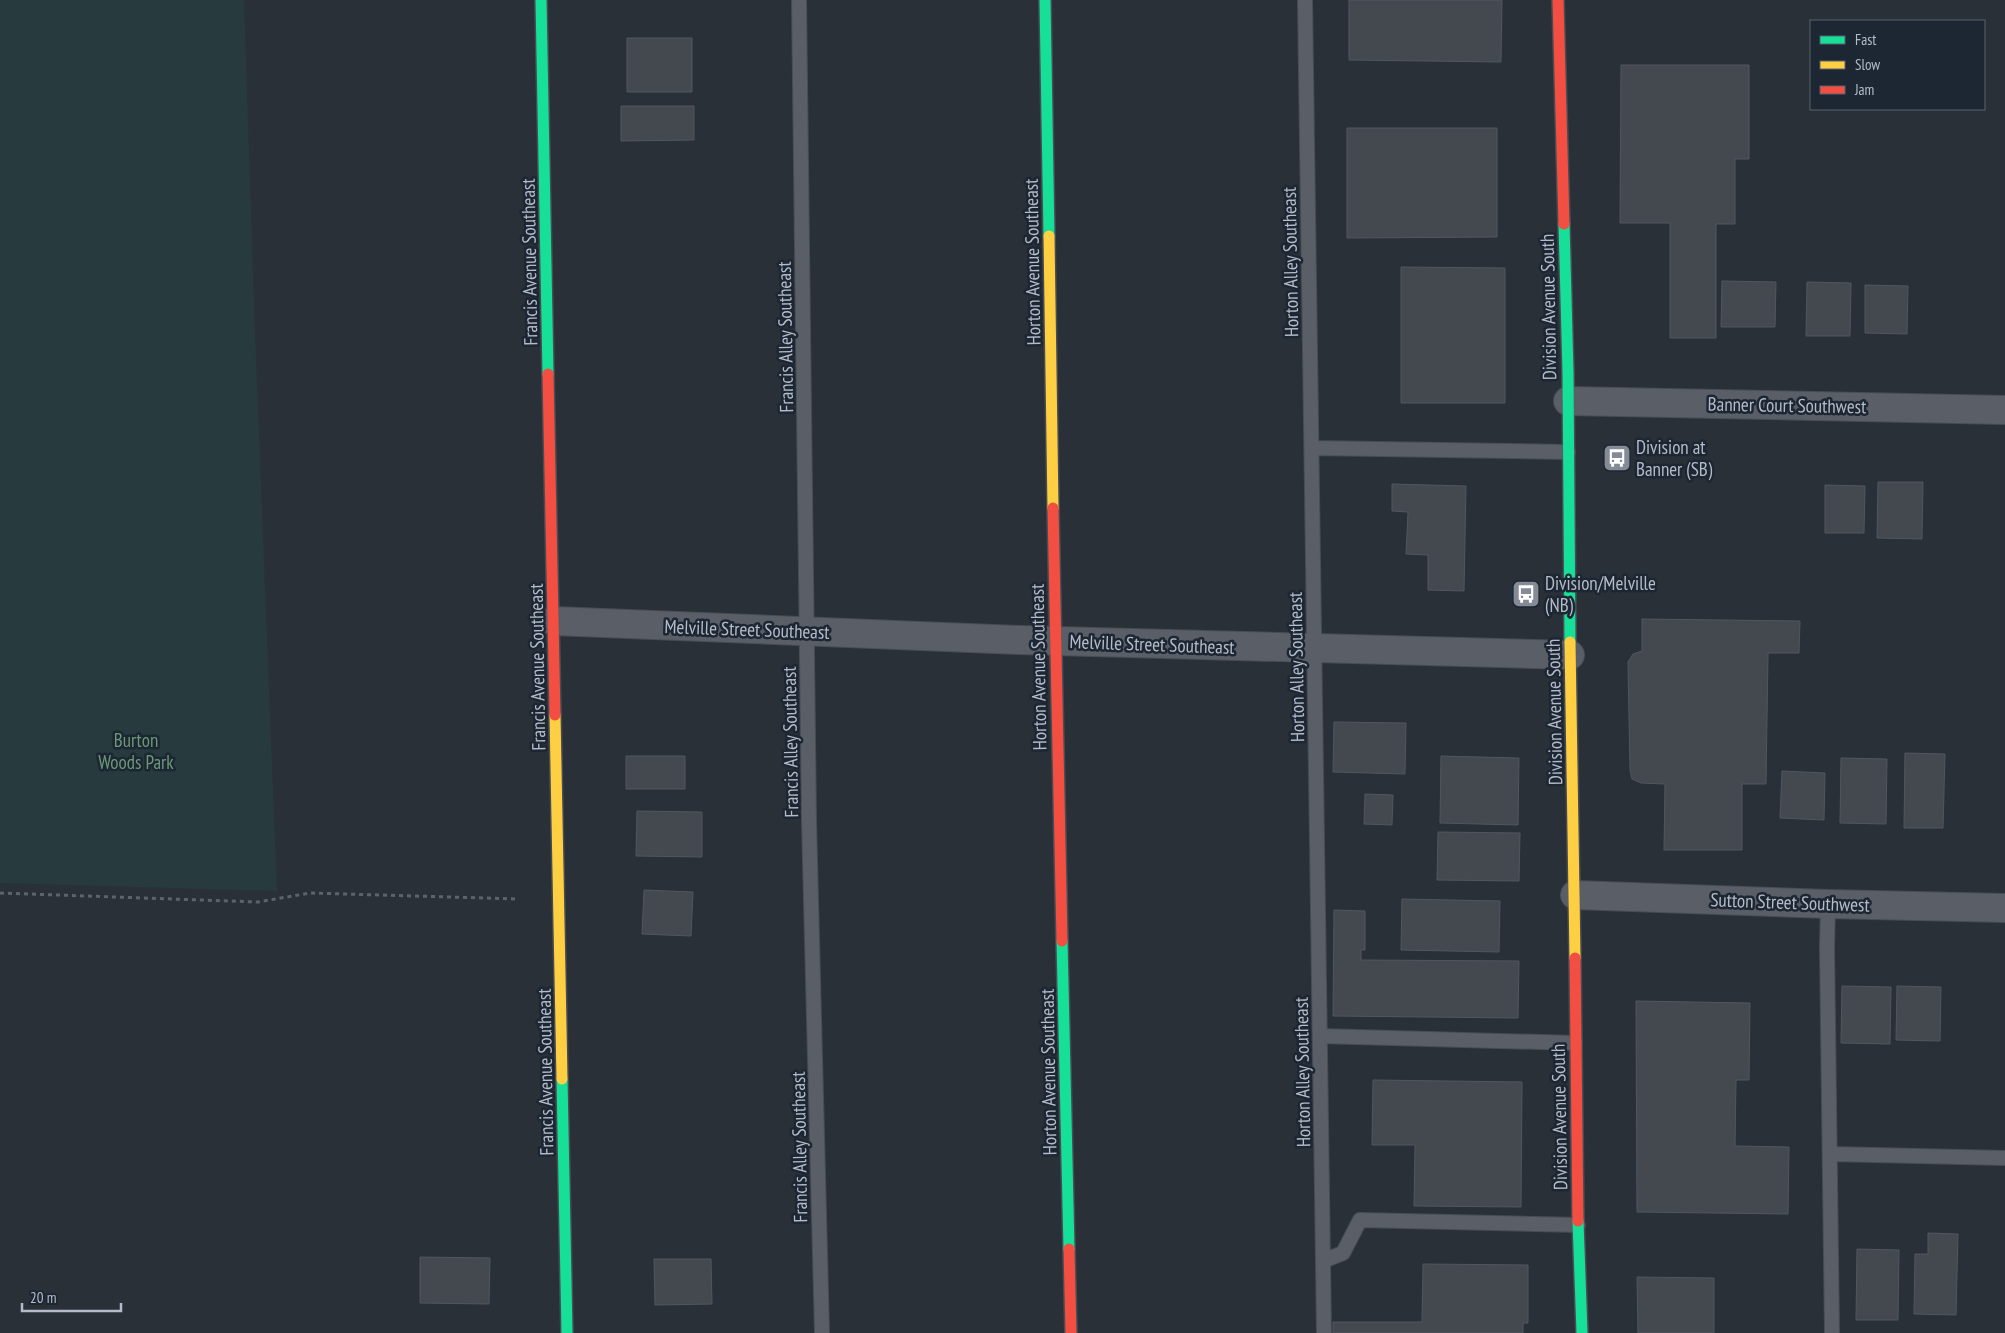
<svg xmlns="http://www.w3.org/2000/svg" width="2005" height="1333" font-family="'PT Sans Narrow',sans-serif">
  <style>
    .green { fill: #273a3e }
    .building { fill: #444950; stroke: #52575f }
    .lines { fill: none; stroke-linecap: round; stroke-linejoin: round }
    .lane-casing { stroke: #484c53; stroke-width: 16 }
    .street-casing { stroke: #484c53; stroke-width: 30 }
    .fast-casing { stroke: #484c53; stroke-width: 14 }
    .slow-casing { stroke: #484c53; stroke-width: 14 }
    .jam-casing { stroke: #484c53; stroke-width: 14 }
    .path { stroke: #5d636a; stroke-width: 3; stroke-dasharray: 4 4; stroke-linecap: butt }
    .lane { stroke: #5a5e66; stroke-width: 14 }
    .street { stroke: #5a5e66; stroke-width: 28 }
    .fast { stroke: #16e098; stroke-width: 11 }
    .slow { stroke: #ffcf43; stroke-width: 11 }
    .jam { stroke: #f24e42; stroke-width: 11 }
    .labels { text-anchor: middle; dominant-baseline: central; stroke-width: 5; stroke-linejoin: round; paint-order: stroke }
    .street-label { font-size: 19px; fill: #b4bcc9; stroke: #1d2633 }
    .poi-label { font-size: 19px; fill: #b4bcc9; stroke: #1d2633; text-anchor: start }
    .park-label { font-size: 19px; fill: #6b9a76; stroke: #1d2633 }
  </style>
  <rect width="100%" height="100%" fill="#2a3038"/>
  <!-- green -->
  <path class="green" d="M 0,0 L 244,0 L 255,333 L 277,891 L 0,883 Z"/>
  <!-- building -->
  <path class="building" d="M 1349,0 L 1502,0 L 1501,62 L 1349,60 Z
    M 627,38 L 692,38 L 692,92 L 627,92 Z
    M 1621,65 L 1749,65 L 1749,159 L 1735,159 L 1735,224 L 1716,224 L 1716,338 L 1670,338 L 1670,223 L 1620,223 Z
    M 621,106 L 694,106 L 694,140 L 621,141 Z
    M 1347,128 L 1497,128 L 1497,237 L 1347,238 Z
    M 1401,267 L 1505,268 L 1505,403 L 1401,403 Z
    M 1722,281 L 1776,282 L 1775,327 L 1721,327 Z
    M 1807,282 L 1851,283 L 1850,336 L 1806,336 Z
    M 1865,285 L 1908,286 L 1907,334 L 1865,333 Z
    M 1878,482 L 1923,482 L 1922,539 L 1877,538 Z
    M 1392,484 L 1466,486 L 1464,591 L 1428,590 L 1428,555 L 1406,554 L 1408,512 L 1392,511 Z
    M 1825,485 L 1865,486 L 1864,533 L 1825,533 Z
    M 1642,619 L 1800,621 L 1799,653 L 1768,653 L 1766,784 L 1742,784 L 1742,850 L 1664,850 L 1665,784 L 1641,783 L 1632,779 L 1630,770 L 1628,662 L 1633,654 L 1642,651 Z
    M 1334,722 L 1406,723 L 1405,774 L 1333,772 Z
    M 1905,753 L 1945,754 L 1943,828 L 1904,828 Z
    M 626,756 L 685,756 L 685,789 L 626,789 Z
    M 1441,756 L 1519,758 L 1518,825 L 1440,823 Z
    M 1841,758 L 1887,759 L 1886,824 L 1840,823 Z
    M 1782,771 L 1825,773 L 1824,820 L 1780,818 Z
    M 1365,794 L 1393,795 L 1392,825 L 1364,824 Z
    M 637,811 L 702,812 L 702,857 L 636,856 Z
    M 1438,832 L 1520,833 L 1519,881 L 1437,880 Z
    M 644,890 L 693,892 L 691,936 L 642,934 Z
    M 1402,899 L 1500,901 L 1499,952 L 1401,950 Z
    M 1334,910 L 1365,911 L 1365,950 L 1361,950 L 1361,960 L 1519,961 L 1518,1018 L 1333,1016 Z
    M 1842,986 L 1891,987 L 1890,1044 L 1841,1043 Z
    M 1897,986 L 1941,987 L 1940,1041 L 1896,1040 Z
    M 1636,1001 L 1750,1003 L 1749,1080 L 1736,1080 L 1735,1146 L 1789,1147 L 1788,1214 L 1637,1212 Z
    M 1373,1080 L 1522,1082 L 1521,1207 L 1414,1206 L 1415,1145 L 1372,1145 Z
    M 1928,1233 L 1958,1234 L 1956,1315 L 1914,1314 L 1915,1254 L 1928,1254 Z
    M 1857,1249 L 1899,1250 L 1898,1320 L 1856,1320 Z
    M 420,1257 L 490,1258 L 489,1304 L 420,1303 Z
    M 654,1259 L 711,1259 L 712,1304 L 655,1305 Z
    M 1423,1264 L 1528,1265 L 1528,1323 L 1523,1323 L 1523,1333 L 1333,1333 L 1333,1322 L 1422,1322 Z
    M 1637,1277 L 1714,1278 L 1714,1333 L 1638,1333 Z"/>
  <g class="lines">
    <defs>
      <path id="lane" d="M 799,0 L 809,821 L 822,1333
        M 1305,0 L 1324,1333
        M 1312,448 L 1568,452
        M 1828,904 L 1827,947 L 1832,1333
        M 1320,1036 L 1575,1043
        M 1831,1154 L 2005,1158
        M 1323,1261 L 1343,1253 L 1360,1220 L 1578,1225"/>
      <path id="street" d="M 1568,401 L 2005,410
        M 554,621 L 1020,640 L 1570,655
        M 1575,895 L 1828,904 L 2005,908"/>
      <path id="fast" d="M 541,0 L 548,374
        M 1045,0 L 1049,236
        M 1564,224 L 1568,372 L 1570,642
        M 1062,941 L 1069,1249
        M 562,1079 L 567,1333
        M 1578,1221 L 1582,1333"/>
      <path id="slow" d="M 1049,236 L 1053,508
        M 1570,642 L 1575,958
        M 555,715 L 562,1079"/>
      <path id="jam" d="M 1558,0 L 1564,224
        M 548,374 L 555,715
        M 1053,508 L 1062,941
        M 1575,958 L 1578,1221
        M 1069,1249 L 1071,1333"/>
    </defs>
    <!-- lane casing -->
    <use href="#lane" class="lane-casing"/>
    <!-- street casing -->
    <use href="#street" class="street-casing"/>
    <!-- fast casing -->
    <use href="#fast" class="fast-casing"/>
    <!-- slow casing -->
    <use href="#slow" class="slow-casing"/>
    <!-- jam casing -->
    <use href="#jam" class="jam-casing"/>
    <!-- path -->
    <path class="path" d="M 0,893 L 258,902 L 310,893 L 519,899"/>
    <!-- lane -->
    <use href="#lane" class="lane"/>
    <!-- street -->
    <use href="#street" class="street"/>
    <!-- fast -->
    <use href="#fast" class="fast"/>
    <!-- slow -->
    <use href="#slow" class="slow"/>
    <!-- jam -->
    <use href="#jam" class="jam"/>
  </g>
  <!-- icons -->
  <defs>
    <symbol id="bus-square" viewBox="-11 -11 22 22"><rect x="-9" y="-9" width="18" height="18" rx="4" fill="#848b96" stroke="#1d2633"/><path d="M-5-6H5V4H4V6H2V4H-2V6H-4V4H-5ZM-3.5-4V0h7V-4ZM-3.5 1.2v1.5H-2V1.2ZM2 1.2v1.5H3.5V1.2Z" fill="#fff"/></symbol>
  </defs>
  <g fill-rule="evenodd">
    <use href="#bus-square" x="1601" y="442" width="32" height="32"/>
    <use href="#bus-square" x="1510" y="578" width="32" height="32"/>
  </g>
  <g class="labels">
    <!-- street labels -->
    <g class="street-label">
      <text transform="translate(529 262) rotate(-91)">Francis Avenue Southeast</text>
      <text transform="translate(1032 262) rotate(-91)">Horton Avenue Southeast</text>
      <text transform="translate(1290 262) rotate(-91)">Horton Alley Southeast</text>
      <text transform="translate(1548 307) rotate(-91)">Division Avenue South</text>
      <text transform="translate(785 337) rotate(-91)">Francis Alley Southeast</text>
      <text transform="translate(1787 405) rotate(1)">Banner Court Southwest</text>
      <text transform="translate(747 629) rotate(2)">Melville Street Southeast</text>
      <text transform="translate(1152 644) rotate(2)">Melville Street Southeast</text>
      <text transform="translate(537 667) rotate(-91)">Francis Avenue Southeast</text>
      <text transform="translate(1038 667) rotate(-91)">Horton Avenue Southeast</text>
      <text transform="translate(1296 667) rotate(-91)">Horton Alley Southeast</text>
      <text transform="translate(1554 712) rotate(-91)">Division Avenue South</text>
      <text transform="translate(790 742) rotate(-91)">Francis Alley Southeast</text>
      <text transform="translate(1790 902) rotate(2)">Sutton Street Southwest</text>
      <text transform="translate(545 1072) rotate(-91)">Francis Avenue Southeast</text>
      <text transform="translate(1048 1072) rotate(-91)">Horton Avenue Southeast</text>
      <text transform="translate(1302 1072) rotate(-91)">Horton Alley Southeast</text>
      <text transform="translate(1559 1117) rotate(-91)">Division Avenue South</text>
      <text transform="translate(799 1147) rotate(-91)">Francis Alley Southeast</text>
    </g>
    <!-- poi labels -->
    <g class="poi-label">
      <text x="1636" y="447">Division at<tspan x="1636" dy="22">Banner (SB)</tspan></text>
      <text x="1545" y="583">Division/Melville<tspan x="1545" dy="22">(NB)</tspan></text>
    </g>
    <!-- park labels -->
    <g class="park-label">
      <text x="136" y="740">Burton<tspan x="136" dy="22">Woods Park</tspan></text>
    </g>
  </g>
  <!-- legend -->
  <rect x="1810" y="20" width="175" height="90" fill="#1d2633" stroke="#59626f"/>
  <rect x="1820" y="36" width="25" height="8" fill="#16e098" stroke="#59626f"/>
  <text x="1855" y="45" font-size="15" fill="#b4bcc9">Fast</text>
  <rect x="1820" y="61" width="25" height="8" fill="#ffcf43" stroke="#59626f"/>
  <text x="1855" y="70" font-size="15" fill="#b4bcc9">Slow</text>
  <rect x="1820" y="86" width="25" height="8" fill="#f24e42" stroke="#59626f"/>
  <text x="1855" y="95" font-size="15" fill="#b4bcc9">Jam</text>
  <!-- scale -->
  <path d="M22 1303v8h99v-8" fill="none" stroke="#b4bcc9" stroke-width="2.5"/>
  <text x="30" y="1303" font-size="15" fill="#b4bcc9" stroke="#1d2633" stroke-width="4" paint-order="stroke">20 m</text>
</svg>
